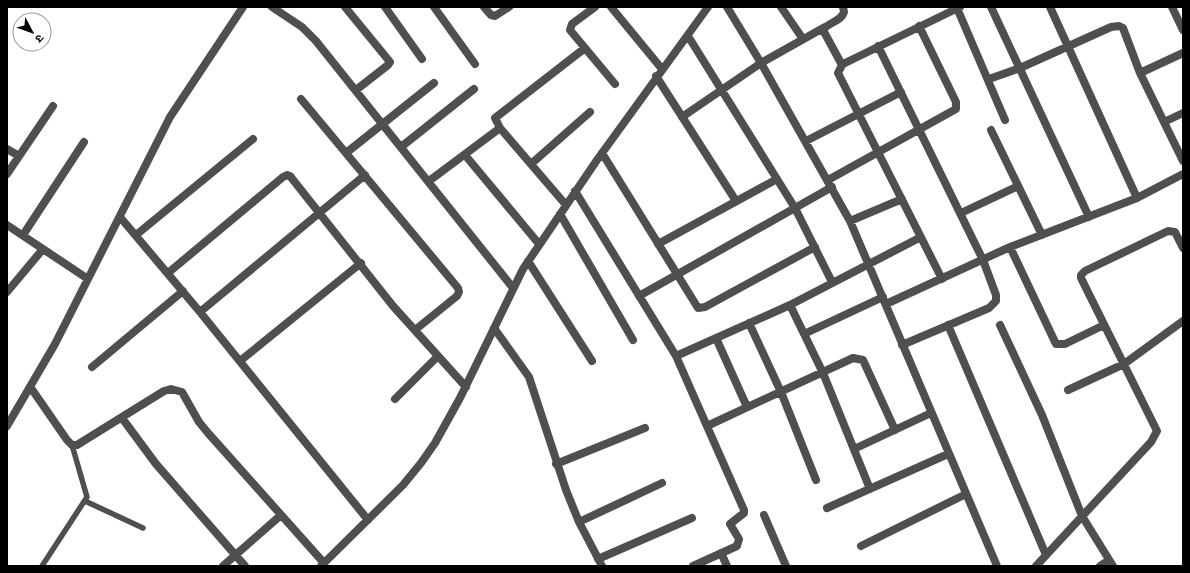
<svg xmlns="http://www.w3.org/2000/svg" width="1190" height="573" font-family="'Roboto Condensed','Noto Sans Devanagari',sans-serif">
  <style>
    .lines { fill: none; stroke-linecap: round; stroke-linejoin: round }
    .service { stroke: #4f4f4f; stroke-width: 5.5 }
    .minor { stroke: #4f4f4f; stroke-width: 8 }
  </style>
  <rect width="100%" height="100%" fill="#fff"/>
  <g class="lines">
    <!-- service -->
    <path class="service" d="M 85,501 L 143,528
      M 42,566 L 87,497 L 72,445"/>
    <!-- minor -->
    <path class="minor" d="M 272,7 L 302,27 L 316,41 L 513,288
      M 345,7 L 390,62 L 388,65 L 356,90
      M 385,7 L 422,59
      M 434,7 L 475,64
      M 484,7 L 491,15 L 495,16 L 509,7
      M 595,7 L 572,24 L 570,30 L 615,84
      M 611,7 L 662,69
      M 727,7 L 761,63 L 850,221 L 997,566
      M 781,7 L 803,39
      M 991,7 L 1089,217
      M 1050,7 L 1137,198
      M 1172,7 L 1183,30
      M 957,8 L 1005,120
      M 688,36 L 795,208 L 832,282
      M 878,46 L 983,260 L 996,295 L 996,301 L 989,308 L 902,345
      M 842,65 L 823,30 C 828,22 841,22 844,12 L 843,7
      M 1140,73 L 1183,53
      M 656,76 L 736,201
      M 989,79 L 1020,68 L 1111,27 L 1119,26 L 1123,28 L 1140,73 L 1183,161
      M 301,99 L 458,288 L 459,292 L 457,296 L 415,330
      M 682,117 L 761,63 L 825,27
      M 1164,122 L 1183,113
      M 991,130 L 1042,235
      M 806,141 L 901,92
      M 401,147 L 474,89
      M 7,149 L 19,156
      M 346,153 L 434,83
      M 602,153 L 698,308 L 705,307 L 815,247
      M 465,155 L 539,244
      M 531,164 L 590,112
      M 7,174 L 53,106
      M 828,180 L 956,109 L 956,102 L 919,26
      M 429,181 L 500,128
      M 575,191 L 676,356 L 744,510 L 744,513 L 730,524 L 739,539 L 737,546 L 693,566
      M 566,205 L 500,128 L 495,118 L 585,48
      M 961,213 L 1018,186
      M 560,214 L 633,340
      M 120,217 L 200,312 L 368,520
      M 850,221 L 902,199
      M 7,225 L 88,279
      M 23,235 L 84,142
      M 136,235 L 253,139
      M 658,244 L 777,179
      M 1010,247 L 1056,344 L 1065,344 L 1104,325
      M 528,261 L 592,361
      M 168,273 L 283,177 L 287,175 L 290,176 L 393,306 L 466,387
      M 942,279 L 838,73 L 842,65 L 845,63 L 960,7
      M 7,292 L 43,249
      M 639,296 L 832,187
      M 886,304 L 1010,247 L 1137,198 L 1183,174
      M 790,305 L 823,373 L 870,489
      M 200,312 L 365,175
      M 749,323 L 781,392 L 816,480
      M 948,325 L 1046,555
      M 1000,325 L 1042,415 L 1082,516 L 1113,566
      M 494,328 L 529,377 L 566,490 L 579,522 L 602,566
      M 804,334 L 883,297
      M 716,338 L 747,407
      M 676,356 L 790,305 L 921,237
      M 240,361 L 361,263
      M 92,367 L 183,291
      M 31,388 L 67,440 L 72,445 L 77,445 L 164,391 L 171,389 L 182,392 L 199,422 L 208,433 L 324,563
      M 1068,390 L 1124,364 L 1183,321
      M 395,399 L 438,356
      M 122,418 L 156,464 L 245,566
      M 7,426 L 55,344 L 170,117 L 243,7
      M 707,426 L 853,358 L 863,360 L 895,430
      M 854,449 L 931,413
      M 556,464 L 645,428
      M 827,508 L 948,454
      M 764,515 L 786,566
      M 579,522 L 662,483
      M 861,546 L 966,494
      M 721,553 L 727,566
      M 598,559 L 692,518
      M 223,566 L 281,515
      M 321,566 L 403,485 L 421,463 L 435,443 L 460,398 L 523,269 L 597,160 L 708,7
      M 1036,566 L 1151,442 L 1157,431 L 1081,278 L 1081,275 L 1085,271 L 1168,231 L 1175,232 L 1183,248
      M 1100,566 L 1109,560"/>
  </g>
  <!-- border -->
  <rect width="1190" height="573" fill="none" stroke="#000000" stroke-width="16"/>
  <!-- north arrow -->
  <g transform="translate(32 32) rotate(131)"><circle r="19" fill="#ffffff" stroke="#999999"/>
  <path d="M0-3L7 15L0 10L-7 15Z" fill="#000000"/>
  <text y="-6" font-size="11" font-weight="bold" text-anchor="middle" fill="#000000">उ</text>
  </g>
</svg>
